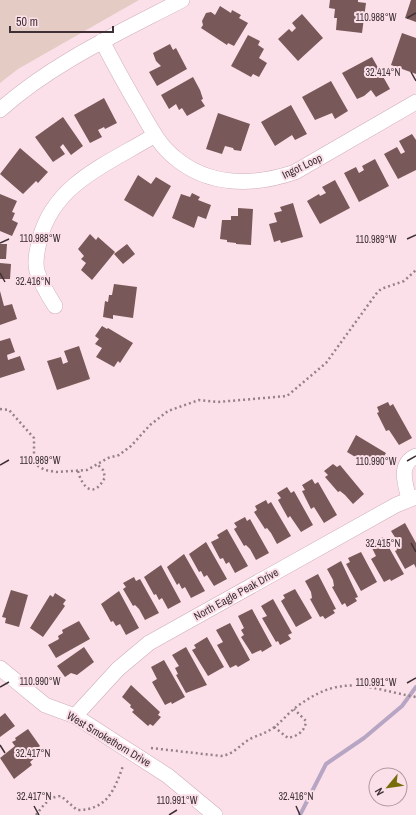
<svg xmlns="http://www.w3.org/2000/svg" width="416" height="815" font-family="'Archivo Narrow',sans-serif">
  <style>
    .green { fill: #e4ccc5 }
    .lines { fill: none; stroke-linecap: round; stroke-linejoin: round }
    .stream { stroke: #b6a5c3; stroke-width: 4 }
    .building { fill: #785859 }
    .minor-casing { stroke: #ceadb9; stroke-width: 16 }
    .path { stroke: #958188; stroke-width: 2.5; stroke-dasharray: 2 3; stroke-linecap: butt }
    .minor { stroke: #fff; stroke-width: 15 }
    .ticks { fill: none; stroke: #3e3035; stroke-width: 1.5 }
    .labels { text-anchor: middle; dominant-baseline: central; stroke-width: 4; stroke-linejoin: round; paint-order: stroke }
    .street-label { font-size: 11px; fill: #3e3035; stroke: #fce0e9 }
    .ticks-label { font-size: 10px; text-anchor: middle; fill: #3e3035; stroke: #fce0e9; stroke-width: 4; stroke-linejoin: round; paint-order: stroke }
  </style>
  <rect width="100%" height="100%" fill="#fce0e9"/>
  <!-- green -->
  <path class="green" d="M 0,0 L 139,0 L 18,69 L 0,83 Z"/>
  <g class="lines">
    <!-- stream -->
    <path class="stream" d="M 300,815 L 326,764 L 364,738 L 402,706 L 416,687"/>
  </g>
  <!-- building -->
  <path class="building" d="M 330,0 L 358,0 L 358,2 L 366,3 L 362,33 L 336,30 L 337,18 L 334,18 L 335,9 L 329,8 Z
    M 411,0 L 416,0 L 416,22 L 405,18 Z
    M 220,6 L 231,13 L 232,10 L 241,15 L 239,18 L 248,23 L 234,46 L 228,43 L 227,45 L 201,28 L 203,25 L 202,21 L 206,13 L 211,12 L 215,15 Z
    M 302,14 L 323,38 L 298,61 L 278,39 L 289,29 L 292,32 L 296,28 L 292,23 Z
    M 402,33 L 416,38 L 416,74 L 391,65 Z
    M 248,35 L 260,41 L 258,45 L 264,49 L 259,58 L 267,63 L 259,77 L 253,74 L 251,77 L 231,66 Z
    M 170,44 L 173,50 L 176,48 L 187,69 L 157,86 L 149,72 L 161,66 L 156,61 L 153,53 Z
    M 372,57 L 390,89 L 376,97 L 371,90 L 364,96 L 357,99 L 342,73 Z
    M 193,77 L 200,90 L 203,99 L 201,100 L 205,106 L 187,116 L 182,108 L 179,110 L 176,104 L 169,109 L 161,95 Z
    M 331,81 L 348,111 L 335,119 L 332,113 L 315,120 L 302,97 Z
    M 104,98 L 117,123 L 105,129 L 104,127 L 98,130 L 102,137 L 90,143 L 74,115 Z
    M 291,105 L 307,134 L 295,140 L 292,135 L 275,146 L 261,122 Z
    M 218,113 L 250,124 L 241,151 L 234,150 L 233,148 L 225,146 L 222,154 L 206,149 Z
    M 63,117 L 83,146 L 71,155 L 63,144 L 60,147 L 65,154 L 53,162 L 35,137 Z
    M 412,134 L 416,140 L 416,170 L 398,179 L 384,154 L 397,147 L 401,154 L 405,152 L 399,141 Z
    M 20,148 L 48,172 L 38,183 L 36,181 L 23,194 L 0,174 Z
    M 375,159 L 389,186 L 359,202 L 344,173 L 356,167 L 359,173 L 364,170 L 362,166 Z
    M 138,175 L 151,184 L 156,177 L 171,186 L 153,217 L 124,200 Z
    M 335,180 L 350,208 L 320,224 L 307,201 L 319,194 L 320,196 L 326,193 L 322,187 Z
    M 192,193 L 200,197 L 198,200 L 211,205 L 206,219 L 198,216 L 194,228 L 172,218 L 181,194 L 190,197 Z
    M 0,194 L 17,201 L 12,212 L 15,213 L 12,220 L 18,223 L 12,236 L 0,231 Z
    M 293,203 L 303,237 L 281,243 L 280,240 L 274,242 L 269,224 L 277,222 L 274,213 L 282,211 L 280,207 Z
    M 238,208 L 253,209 L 251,245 L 236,244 L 236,243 L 227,242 L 227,240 L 220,239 L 222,220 L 231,220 L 231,216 L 238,216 Z
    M 90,234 L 96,240 L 98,237 L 115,252 L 92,280 L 81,270 L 86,263 L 81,259 L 84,256 L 78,249 Z
    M 0,244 L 7,244 L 6,259 L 0,259 Z
    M 127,244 L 135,254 L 123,264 L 114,254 Z
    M 0,263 L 11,264 L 10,279 L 0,279 Z
    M 114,284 L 137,287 L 133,318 L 113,315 L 113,319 L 103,317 L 105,301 L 108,302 L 109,295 L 112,295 Z
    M 0,291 L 4,306 L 12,304 L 17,319 L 0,325 Z
    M 102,326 L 107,329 L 108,328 L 133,343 L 120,363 L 118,361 L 114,367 L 96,357 L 102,348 L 95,344 L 99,339 L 95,336 Z
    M 10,338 L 15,352 L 7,355 L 8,360 L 20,356 L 25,370 L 0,378 L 0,341 Z
    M 79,346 L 90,379 L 57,390 L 47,361 L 61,357 L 63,364 L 68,362 L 64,351 Z
    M 388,402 L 390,406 L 393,404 L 412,438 L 399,445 L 389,430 L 386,431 L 377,413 L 379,412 L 377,407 Z
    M 356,435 L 386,453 L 378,466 L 374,463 L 372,467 L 347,452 Z
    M 333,464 L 337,467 L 340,465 L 364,494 L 353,504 L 345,495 L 340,491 L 338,492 L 325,477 L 328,475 L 324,471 Z
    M 312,479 L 315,484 L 318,482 L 337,515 L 324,523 L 314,507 L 311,509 L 302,491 L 305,490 L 302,485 Z
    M 287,487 L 291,493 L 294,491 L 313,525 L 301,532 L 290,516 L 288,518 L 278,500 L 281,498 L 277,493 Z
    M 266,500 L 268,504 L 271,502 L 291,536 L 277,544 L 271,533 L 267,528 L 265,529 L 254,512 L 257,510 L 255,506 Z
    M 245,517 L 247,521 L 250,519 L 269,553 L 256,560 L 250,549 L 246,545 L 244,546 L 234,529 L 237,527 L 234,523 Z
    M 405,523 L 416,543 L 416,568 L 414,564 L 405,569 L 395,551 L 397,550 L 394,544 L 398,542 L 391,531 Z
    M 227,529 L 248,566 L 235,573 L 229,562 L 226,564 L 223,558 L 220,559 L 211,542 L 219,538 L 217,535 Z
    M 383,537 L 404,574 L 391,581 L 390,579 L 384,582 L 371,559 L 376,556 L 370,544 Z
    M 206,542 L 227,579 L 214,586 L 207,575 L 204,577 L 201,571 L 199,572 L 189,554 Z
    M 361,552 L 377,582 L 361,591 L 346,564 L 350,562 L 348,558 Z
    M 184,554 L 205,591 L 191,598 L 185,587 L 182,589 L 179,583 L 177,585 L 167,567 Z
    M 341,561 L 358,597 L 355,598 L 357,601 L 347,607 L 345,603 L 342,605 L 332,587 L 334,586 L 333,580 L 327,569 Z
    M 161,565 L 181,602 L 168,609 L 162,598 L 159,600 L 156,594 L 154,595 L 144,577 Z
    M 318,574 L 336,609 L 333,610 L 335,613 L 325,619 L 323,616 L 320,617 L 310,599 L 312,598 L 311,592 L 305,581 Z
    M 134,577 L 136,581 L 140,579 L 159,613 L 145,620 L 139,609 L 135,605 L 133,606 L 123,589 L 126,587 L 123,583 Z
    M 295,589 L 312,618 L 296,627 L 281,601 L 285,598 L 283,595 Z
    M 11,590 L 28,595 L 19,627 L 5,623 L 6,618 L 2,617 Z
    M 119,591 L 139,628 L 126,635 L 120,624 L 116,626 L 113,621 L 111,622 L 101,604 Z
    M 55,593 L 66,600 L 63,604 L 65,606 L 43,637 L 30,628 L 50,595 L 53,597 Z
    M 273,599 L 292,633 L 288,635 L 291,639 L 280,645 L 278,641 L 276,642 L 262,618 L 267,616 L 261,606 Z
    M 252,609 L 272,646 L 262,652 L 261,650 L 252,654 L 241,637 L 244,635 L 241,630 L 244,628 L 238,616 Z
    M 79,621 L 90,639 L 56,658 L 48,645 L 59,639 L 58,636 L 63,633 L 62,630 Z
    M 230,623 L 250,660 L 238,667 L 236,665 L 230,668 L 217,645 L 223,642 L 216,630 Z
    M 207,637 L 224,667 L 208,676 L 192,650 L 196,648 L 194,645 Z
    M 84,647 L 94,662 L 77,675 L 71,673 L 65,677 L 57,666 Z
    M 186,647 L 207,685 L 186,693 L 176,675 L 178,674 L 175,668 L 179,666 L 172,655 Z
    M 164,660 L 185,697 L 172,704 L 171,702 L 165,705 L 152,682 L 157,679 L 151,667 Z
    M 131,685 L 160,712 L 158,715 L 161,717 L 153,726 L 150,724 L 148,726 L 132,712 L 134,710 L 130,707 L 131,705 L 122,697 Z
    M 5,713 L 15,726 L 0,737 L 0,717 Z
    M 28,729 L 40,746 L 34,751 L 37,756 L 30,762 L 32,765 L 14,779 L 0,758 L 15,746 L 12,742 L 16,740 L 15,738 Z"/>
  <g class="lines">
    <defs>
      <path id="minor" d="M 102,41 C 114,64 126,86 139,108 C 149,125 158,144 174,157 C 209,187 254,186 295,172 L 416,102
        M 0,110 C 52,63 121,32 182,0
        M 55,306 C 48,295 41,284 37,271 C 34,260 38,248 40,238 C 55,182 110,163 155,135
        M 409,499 C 405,483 398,464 416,456
        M 0,668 L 45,705 L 75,716 L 168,776 L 215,815
        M 75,716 L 118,669 L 149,643 L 396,505 L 416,497"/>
    </defs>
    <!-- minor casing -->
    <use href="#minor" class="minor-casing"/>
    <!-- path -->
    <path class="path" d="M 0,409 L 9,410 L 34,438 L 34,460 L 38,466 L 45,470 L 56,472 L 87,470 L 108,458 L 119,455 L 131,446 L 150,425 L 168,411 L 199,400 L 218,402 L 287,396 L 326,363 L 376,294 L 381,289 L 404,281 L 416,270
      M 78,471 C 83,490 95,498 105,477 L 103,470 L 98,465
      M 274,727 L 288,738 C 297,736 305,732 306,721 L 294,709
      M 151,748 L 221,756 C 234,755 241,743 252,738 C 261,734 269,732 277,725 C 285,718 292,709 302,703 C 345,673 370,689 416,697
      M 36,815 C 43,806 48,797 61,796 L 77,810 C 107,810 114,791 123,766"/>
    <!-- minor -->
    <use href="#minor" class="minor"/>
  </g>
  <!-- ticks -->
  <path class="ticks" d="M 407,18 L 416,13M 411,72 L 416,81M 407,239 L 416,235M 0,243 L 9,239M 0,273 L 5,282M 407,461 L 416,456M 0,465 L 9,460M 411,543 L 416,552M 407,683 L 416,678M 0,687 L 9,682M 0,745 L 5,753M 34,806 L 39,815M 296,806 L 300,815M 169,815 L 177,810"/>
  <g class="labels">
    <!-- street labels -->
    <g class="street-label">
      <text transform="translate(302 166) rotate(-26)">Ingot Loop</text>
      <text transform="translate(236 594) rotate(-29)">North Eagle Peak Drive</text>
      <text transform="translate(109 739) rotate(31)">West Smokethorn Drive</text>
    </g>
  </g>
  <g class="ticks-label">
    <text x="376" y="21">110.988°W</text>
    <text x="383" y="76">32.414°N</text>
    <text x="40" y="242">110.988°W</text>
    <text x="376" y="243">110.989°W</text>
    <text x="33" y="285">32.416°N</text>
    <text x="40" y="464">110.989°W</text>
    <text x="376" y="465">110.990°W</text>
    <text x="383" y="547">32.415°N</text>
    <text x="40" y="685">110.990°W</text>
    <text x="376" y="686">110.991°W</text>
    <text x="33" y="757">32.417°N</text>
    <text x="34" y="800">32.417°N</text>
    <text x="296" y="800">32.416°N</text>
    <text x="177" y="804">110.991°W</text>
  </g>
  <!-- north arrow -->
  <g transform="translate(388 787) rotate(241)"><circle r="19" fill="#fce0e9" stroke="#b09aa1"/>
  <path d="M0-3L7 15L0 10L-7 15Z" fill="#776e0b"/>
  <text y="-6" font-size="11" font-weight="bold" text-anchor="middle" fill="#3e3035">N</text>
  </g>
  <!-- scale -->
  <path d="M10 26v6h103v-6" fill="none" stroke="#3e3035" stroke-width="2"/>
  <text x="16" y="26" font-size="12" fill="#3e3035" stroke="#fce0e9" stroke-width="3" paint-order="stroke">50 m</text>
</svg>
